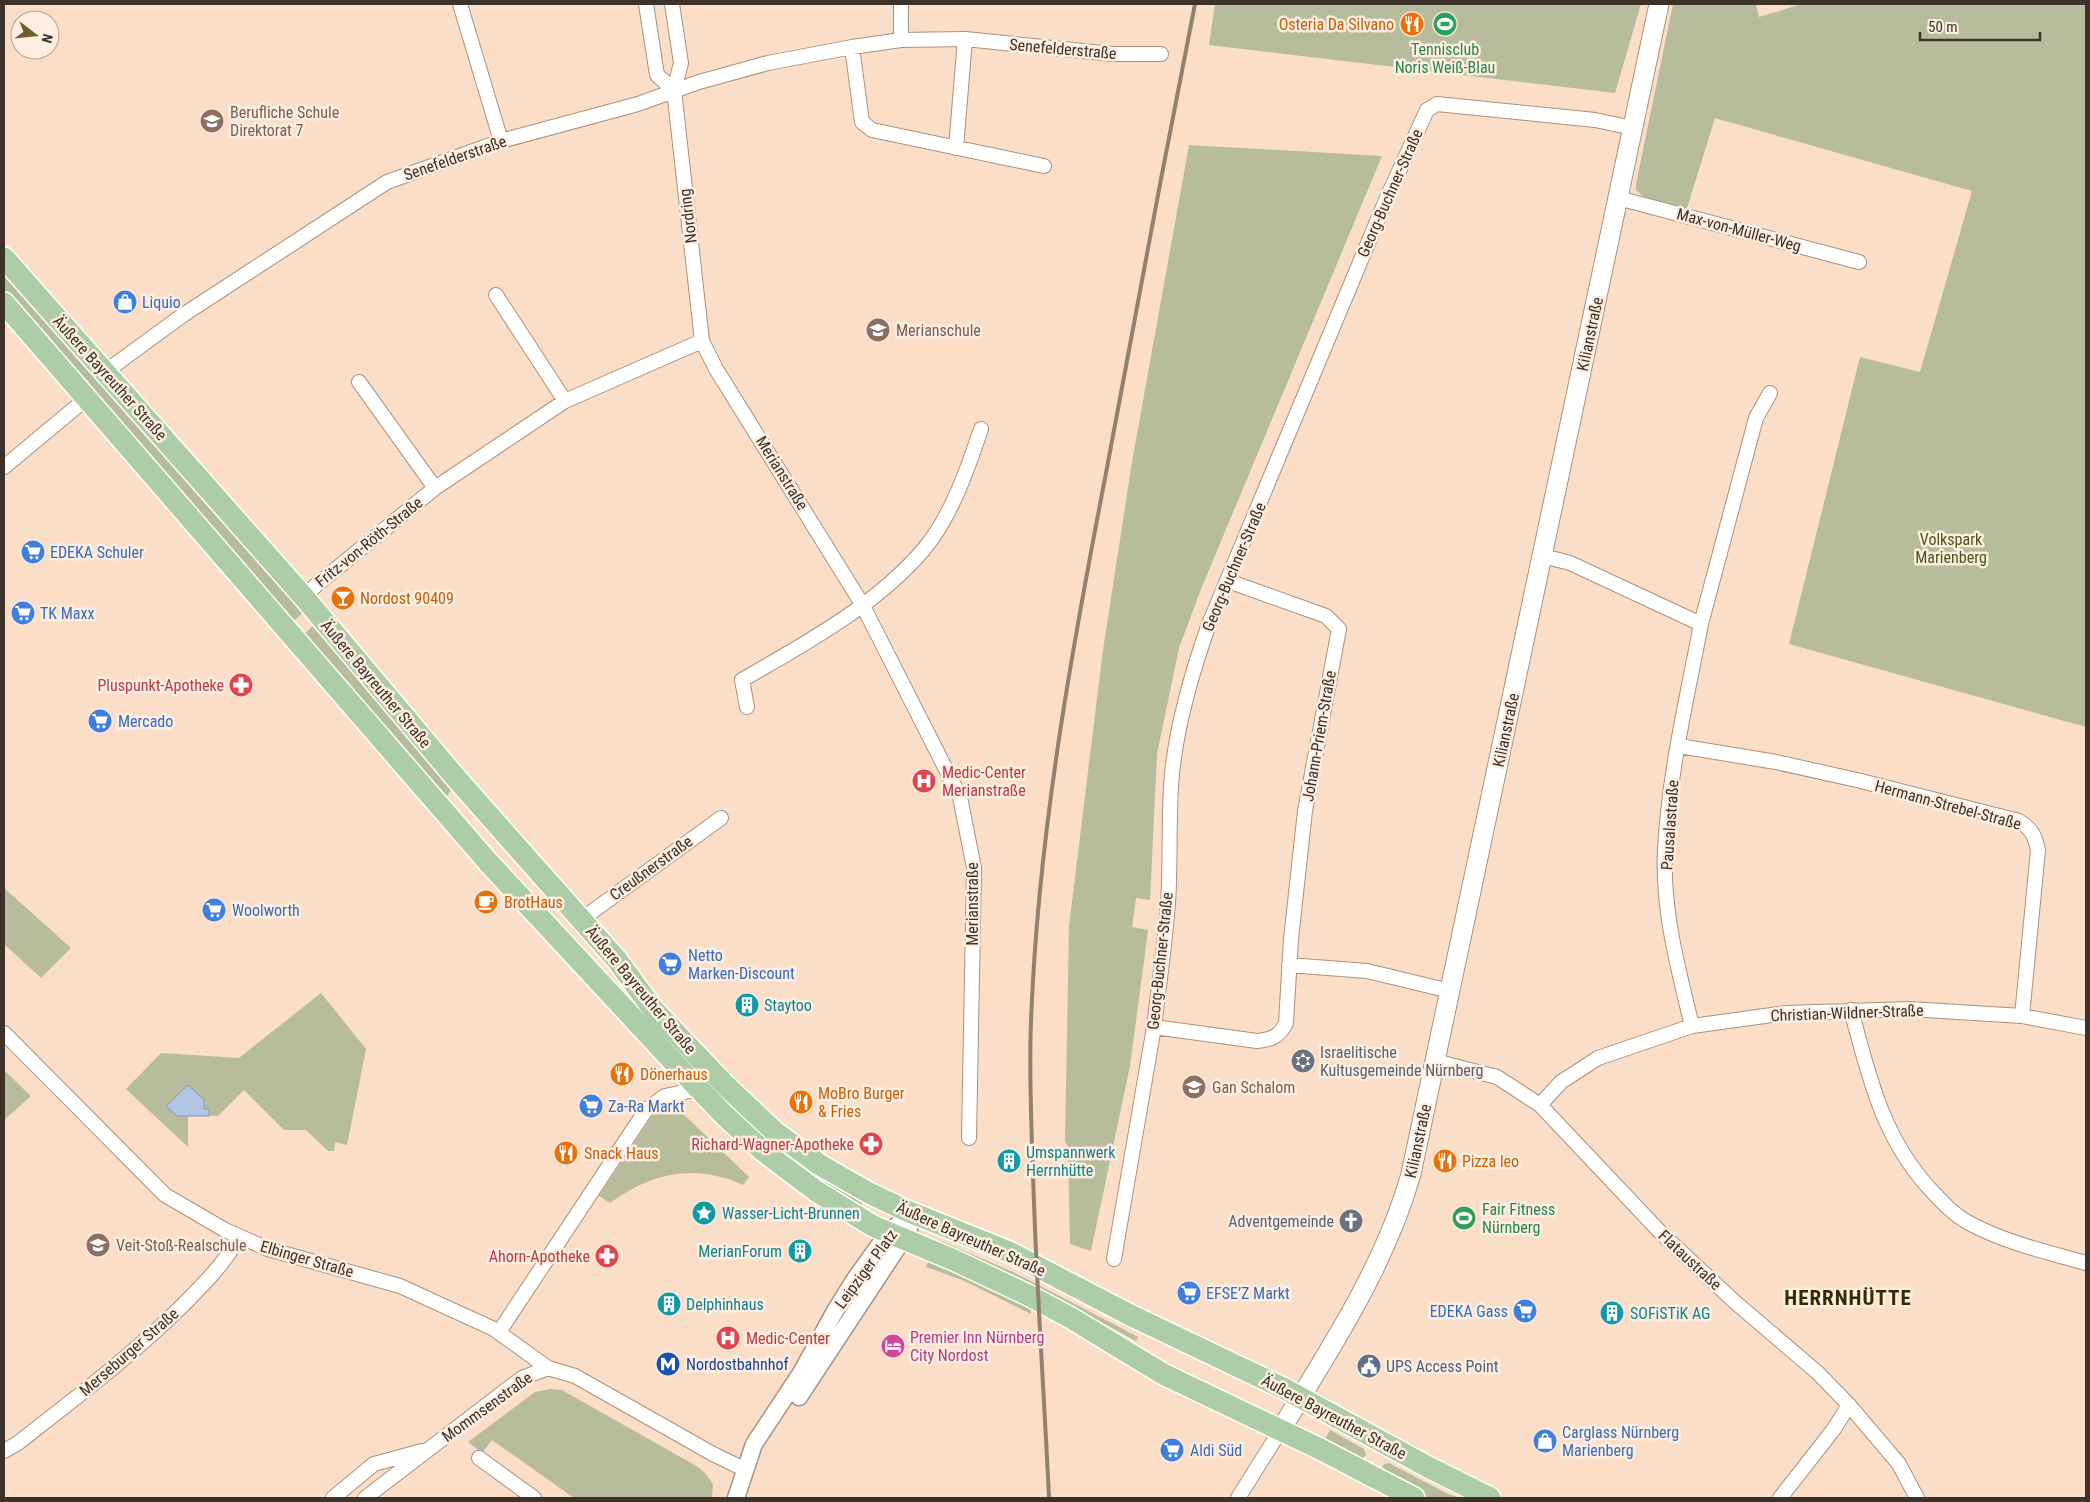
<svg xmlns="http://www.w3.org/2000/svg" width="2090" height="1502" font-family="'Roboto Condensed',sans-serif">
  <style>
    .green { fill: #b7bc9c }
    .water { fill: #b1c5e6; stroke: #8e99ad }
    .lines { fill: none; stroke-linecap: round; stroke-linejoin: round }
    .minor-casing { stroke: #aa917d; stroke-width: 16 }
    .tertiary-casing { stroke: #aa917d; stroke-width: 19 }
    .secondary-casing { stroke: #aa917d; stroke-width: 21 }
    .primary-casing { stroke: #fff; stroke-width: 24 }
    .minor { stroke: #fff; stroke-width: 14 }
    .tertiary { stroke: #fff; stroke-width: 16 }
    .secondary { stroke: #fff; stroke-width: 19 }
    .primary { stroke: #accda7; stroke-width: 21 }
    .rail { stroke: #928071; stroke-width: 4 }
    .labels { text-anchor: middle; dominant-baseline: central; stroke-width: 5; stroke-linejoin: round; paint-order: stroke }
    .food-label { font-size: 16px; fill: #c56008; stroke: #feeee1; text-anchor: start }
    .street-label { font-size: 16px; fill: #3c3229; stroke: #feeee1 }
    .leisure-label { font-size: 16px; fill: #27864d; stroke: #feeee1 }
    .education-label { font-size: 16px; fill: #785e54; stroke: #feeee1; text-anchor: start }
    .shop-label { font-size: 16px; fill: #366cbe; stroke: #feeee1; text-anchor: start }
    .park-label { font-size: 16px; fill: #4e5418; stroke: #feeee1 }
    .health-label { font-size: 16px; fill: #be3a42; stroke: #feeee1; text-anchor: end }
    .culture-label { font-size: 16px; fill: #0d838f; stroke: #feeee1; text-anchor: start }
    .worship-label { font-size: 16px; fill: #5b616d; stroke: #feeee1; text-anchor: start }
    .hotel-label { font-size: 16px; fill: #b23c85; stroke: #feeee1; text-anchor: start }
    .transit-label { font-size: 16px; fill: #164399; stroke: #feeee1; text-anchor: start }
    .service-label { font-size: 16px; fill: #4e5e75; stroke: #feeee1; text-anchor: start }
    .district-label { font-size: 21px; font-weight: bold; letter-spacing: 1px; fill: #382900; stroke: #feeee1 }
  </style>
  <rect width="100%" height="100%" fill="#fadec8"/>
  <!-- green -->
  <path class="green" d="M 1215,4 L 1641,4 L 1615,93 L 1209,45 Z
    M 1673,4 L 1756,4 L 1759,17 L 1802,4 L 2086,4 L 2086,727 L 1789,644 L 1860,357 L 1920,372 L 1972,191 L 1715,118 L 1687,208 L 1644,197 L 1636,190 L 1636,184 Z
    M 1189,145 L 1382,156 L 1201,589 L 1179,648 L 1157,754 L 1150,900 L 1136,898 L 1132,927 L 1148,930 L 1130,1066 L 1091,1251 L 1070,1244 L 1068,1147 L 1065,1141 L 1069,926 L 1103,650 L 1132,462 Z
    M 4,269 L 305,611 L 291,623 L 4,291 Z
    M 316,623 L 452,788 L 448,795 L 443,796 L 302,636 Z
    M 4,888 L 71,948 L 41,978 L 4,944 Z
    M 321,993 L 366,1049 L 347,1145 L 335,1142 L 334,1151 L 328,1151 L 306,1130 L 284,1130 L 244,1090 L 218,1116 L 209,1116 L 209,1110 L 177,1116 L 188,1116 L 188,1147 L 126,1089 L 161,1053 L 239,1058 Z
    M 676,1046 L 866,1198 L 859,1209 L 765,1143 L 674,1050 Z
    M 6,1072 L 31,1096 L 4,1120 L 4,1074 Z
    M 677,1108 L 749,1177 L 743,1185 C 694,1163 652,1173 610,1203 L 599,1196 L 654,1113 Z
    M 941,1241 L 1013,1272 L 1123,1329 L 1138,1337 L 1136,1341 L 1083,1312 L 938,1246 Z
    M 930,1258 L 1031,1304 L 1031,1314 L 962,1280 L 926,1267 Z
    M 550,1389 L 562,1390 L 698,1467 L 705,1473 L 713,1484 L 712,1498 L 574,1498 L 492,1440 L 482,1453 L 468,1442 L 535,1392 Z
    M 1330,1430 L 1364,1449 L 1366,1454 L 1361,1461 L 1322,1444 Z
    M 1389,1463 L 1444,1492 L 1459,1498 L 1426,1498 L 1384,1476 L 1380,1472 L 1384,1464 Z"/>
  <!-- water -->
  <path class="water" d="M 188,1085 L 204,1100 L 204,1109 L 209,1109 L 209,1116 L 177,1116 L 166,1106 Z"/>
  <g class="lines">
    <defs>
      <path id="minor" d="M 460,4 L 501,141
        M 646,4 L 657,75 L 674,90
        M 672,4 L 681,63 L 674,90 L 702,341 L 716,369 L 862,604 L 960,797 L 974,868 L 969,1138
        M 901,40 L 901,4
        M 852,47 L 862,122 L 872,130 L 1044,166
        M 956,148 L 965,39
        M 1618,198 L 1859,262
        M 496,295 L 565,401
        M 105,372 L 183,315 L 387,182 L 501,141 L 638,104 L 699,82 L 768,63 L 852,47 L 901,40 L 965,39 L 1113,54 L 1161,54
        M 359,382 L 435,488
        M 4,467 L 87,398
        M 1543,556 L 1570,563 L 1701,624 C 1687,698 1669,773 1665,849 C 1662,910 1678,968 1692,1026
        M 303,596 L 435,488 L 565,401 L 702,341
        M 1701,624 L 1756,418 L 1770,393
        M 747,707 L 742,680 C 804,644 877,605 924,549 C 951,517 968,468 981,429
        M 1679,746 L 1776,762 L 1861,781 L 2019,821 C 2032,829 2035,836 2038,850 L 2022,1016
        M 582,919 L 721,818
        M 1289,965 L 1367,971 L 1450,991
        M 1851,1010 C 1869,1076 1882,1137 1930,1189 C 1942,1202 1955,1216 1971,1224 C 2007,1243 2047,1252 2086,1263
        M 1154,1027 L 1257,1041 C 1271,1040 1280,1036 1286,1023 L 1291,939 L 1305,811 L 1339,629 L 1326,616 L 1228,581
        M 4,1033 L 165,1195 L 225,1230 L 268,1249 L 400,1286 L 494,1329 L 548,1368 L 575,1376 L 713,1454 L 746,1470
        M 1435,1061 L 1497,1077 L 1540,1105 L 1662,1234 L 1736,1303 L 1818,1373 L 1849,1405 L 1899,1464 L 1917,1498
        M 1540,1105 L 1561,1082 L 1598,1058 L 1692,1026 L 1786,1013 L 1910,1009 L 2022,1016 L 2086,1028
        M 1114,1259 L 1154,1027 C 1159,985 1165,944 1168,903 C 1171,860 1168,817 1172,774 C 1177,723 1192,672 1209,624 L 1386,200 L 1427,110 L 1437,104 L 1595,120 L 1633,128
        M 499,1332 L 646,1110 L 665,1096 L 699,1089
        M 4,1451 L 18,1443 C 74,1399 130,1357 181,1307 C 202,1286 225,1263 239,1237
        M 479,1458 L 534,1498
        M 333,1498 L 374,1464 L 422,1451
        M 365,1498 L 522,1378 L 548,1368
        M 1238,1498 L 1280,1431
        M 1780,1498 L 1834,1429 L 1849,1405"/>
      <path id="tertiary" d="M 799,1397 L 909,1230
        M 736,1498 L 754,1444 L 801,1373 L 835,1311 L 855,1279 L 888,1233 L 901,1222 L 919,1216"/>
      <path id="secondary" d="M 1280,1431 C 1330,1349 1385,1266 1411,1174 L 1659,4"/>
      <path id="primary" d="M 4,258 L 303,596 L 456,778 L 617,960 L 653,1009 L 725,1085 L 775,1132 L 820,1165 L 869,1193 L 907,1211 L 1009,1252 L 1130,1315 L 1283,1388 L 1428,1467 L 1490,1498
        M 4,303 L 488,862 L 682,1071 L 724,1115 L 762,1150 L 816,1191 L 873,1226 L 956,1261 L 1028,1295 L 1071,1318 L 1163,1374 L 1320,1449 L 1414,1498"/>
    </defs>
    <!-- minor casing -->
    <use href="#minor" class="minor-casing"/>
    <!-- tertiary casing -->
    <use href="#tertiary" class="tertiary-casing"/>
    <!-- secondary casing -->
    <use href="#secondary" class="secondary-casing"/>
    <!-- primary casing -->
    <use href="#primary" class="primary-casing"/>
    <!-- minor -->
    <use href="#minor" class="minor"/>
    <!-- tertiary -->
    <use href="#tertiary" class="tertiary"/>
    <!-- secondary -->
    <use href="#secondary" class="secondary"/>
    <!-- primary -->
    <use href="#primary" class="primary"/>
    <!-- rail -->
    <path class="rail" d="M 1049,1498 C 1044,1390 1036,1281 1033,1173 C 1031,1122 1029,1071 1031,1021 C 1038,836 1071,654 1106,473 C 1135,317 1164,160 1195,4"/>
  </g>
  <!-- icons -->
  <defs>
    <symbol id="restaurant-disc" viewBox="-11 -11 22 22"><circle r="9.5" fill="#e8710a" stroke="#feeee1"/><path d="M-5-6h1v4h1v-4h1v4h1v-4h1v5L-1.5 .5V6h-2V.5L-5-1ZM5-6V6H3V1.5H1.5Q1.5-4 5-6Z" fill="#fff"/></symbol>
    <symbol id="stadium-disc" viewBox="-11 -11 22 22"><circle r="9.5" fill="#2e9e5b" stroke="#feeee1"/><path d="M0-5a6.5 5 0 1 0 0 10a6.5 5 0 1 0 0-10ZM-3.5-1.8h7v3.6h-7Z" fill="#fff"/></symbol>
    <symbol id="school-disc" viewBox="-11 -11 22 22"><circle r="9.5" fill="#8d6e63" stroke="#feeee1"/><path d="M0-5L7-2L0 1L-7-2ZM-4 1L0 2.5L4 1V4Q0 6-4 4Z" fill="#fff"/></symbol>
    <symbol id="shop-disc" viewBox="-11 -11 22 22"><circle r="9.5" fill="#3f7fe0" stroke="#feeee1"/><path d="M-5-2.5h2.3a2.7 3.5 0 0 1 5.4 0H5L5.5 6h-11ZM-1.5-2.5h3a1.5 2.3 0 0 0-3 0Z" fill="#fff"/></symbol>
    <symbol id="supermarket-disc" viewBox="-11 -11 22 22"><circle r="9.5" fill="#3f7fe0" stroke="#feeee1"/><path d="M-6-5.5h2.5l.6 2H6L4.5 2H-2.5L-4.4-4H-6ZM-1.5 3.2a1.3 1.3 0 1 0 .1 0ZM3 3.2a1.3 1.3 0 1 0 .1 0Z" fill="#fff"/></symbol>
    <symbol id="bar-disc" viewBox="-11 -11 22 22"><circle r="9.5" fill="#e8710a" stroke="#feeee1"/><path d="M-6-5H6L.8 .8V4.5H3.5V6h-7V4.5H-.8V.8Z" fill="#fff"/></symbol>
    <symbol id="pharmacy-disc" viewBox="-11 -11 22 22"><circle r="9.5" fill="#e0444e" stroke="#feeee1"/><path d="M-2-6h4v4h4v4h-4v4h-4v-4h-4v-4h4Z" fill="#fff"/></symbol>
    <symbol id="hospital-disc" viewBox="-11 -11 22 22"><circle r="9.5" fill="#e0444e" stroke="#feeee1"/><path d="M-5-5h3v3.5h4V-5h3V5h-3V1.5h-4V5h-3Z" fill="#fff"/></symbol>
    <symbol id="cafe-disc" viewBox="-11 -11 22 22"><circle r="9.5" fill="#e8710a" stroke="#feeee1"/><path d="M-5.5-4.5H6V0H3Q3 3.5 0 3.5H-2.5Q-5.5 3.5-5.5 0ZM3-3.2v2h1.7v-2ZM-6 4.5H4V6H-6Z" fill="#fff"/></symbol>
    <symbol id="building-disc" viewBox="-11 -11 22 22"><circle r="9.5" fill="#0f9aa8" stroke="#feeee1"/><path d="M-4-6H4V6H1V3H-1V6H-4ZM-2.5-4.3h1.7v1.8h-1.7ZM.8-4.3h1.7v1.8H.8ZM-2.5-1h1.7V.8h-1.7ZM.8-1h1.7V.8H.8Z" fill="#fff"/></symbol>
    <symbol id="synagogue-disc" viewBox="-11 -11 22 22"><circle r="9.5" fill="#6b7280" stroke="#feeee1"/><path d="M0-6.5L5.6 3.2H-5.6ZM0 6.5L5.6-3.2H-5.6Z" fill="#fff"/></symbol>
    <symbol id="sight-disc" viewBox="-11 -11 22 22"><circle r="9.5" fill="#0f9aa8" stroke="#feeee1"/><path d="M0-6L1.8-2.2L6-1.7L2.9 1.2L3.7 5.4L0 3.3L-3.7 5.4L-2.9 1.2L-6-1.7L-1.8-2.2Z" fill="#fff"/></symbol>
    <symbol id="church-disc" viewBox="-11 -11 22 22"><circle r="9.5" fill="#6b7280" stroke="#feeee1"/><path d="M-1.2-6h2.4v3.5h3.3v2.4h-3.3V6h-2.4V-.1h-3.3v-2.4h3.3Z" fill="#fff"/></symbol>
    <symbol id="hotel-disc" viewBox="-11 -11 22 22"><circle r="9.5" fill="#d1479c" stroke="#feeee1"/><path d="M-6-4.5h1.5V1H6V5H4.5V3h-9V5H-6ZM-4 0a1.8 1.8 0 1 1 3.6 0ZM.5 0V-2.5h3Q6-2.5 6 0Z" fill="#fff"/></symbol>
    <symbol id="metro-disc" viewBox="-11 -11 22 22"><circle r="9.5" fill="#1a4fb4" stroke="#feeee1"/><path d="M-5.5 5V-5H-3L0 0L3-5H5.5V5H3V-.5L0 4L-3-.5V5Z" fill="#fff"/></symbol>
    <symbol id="civic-disc" viewBox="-11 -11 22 22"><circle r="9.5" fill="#5c6f8a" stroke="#feeee1"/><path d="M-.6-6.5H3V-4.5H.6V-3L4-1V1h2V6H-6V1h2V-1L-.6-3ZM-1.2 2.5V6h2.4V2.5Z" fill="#fff"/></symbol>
  </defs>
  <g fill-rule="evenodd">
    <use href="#restaurant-disc" x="1398" y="10" width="28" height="28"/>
    <use href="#stadium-disc" x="1431" y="10" width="28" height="28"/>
    <use href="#school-disc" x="198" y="107" width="28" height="28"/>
    <use href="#shop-disc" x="111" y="288" width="28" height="28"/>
    <use href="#school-disc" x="864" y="316" width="28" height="28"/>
    <use href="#supermarket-disc" x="19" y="538" width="28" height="28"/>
    <use href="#bar-disc" x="329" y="584" width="28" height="28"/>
    <use href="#supermarket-disc" x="9" y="599" width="28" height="28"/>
    <use href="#pharmacy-disc" x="227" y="671" width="28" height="28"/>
    <use href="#supermarket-disc" x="86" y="707" width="28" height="28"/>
    <use href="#hospital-disc" x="910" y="767" width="28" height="28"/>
    <use href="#cafe-disc" x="472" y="888" width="28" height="28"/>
    <use href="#supermarket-disc" x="200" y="896" width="28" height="28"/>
    <use href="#supermarket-disc" x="656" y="950" width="28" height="28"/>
    <use href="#building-disc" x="733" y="991" width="28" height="28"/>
    <use href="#synagogue-disc" x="1289" y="1047" width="28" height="28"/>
    <use href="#restaurant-disc" x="608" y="1060" width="28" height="28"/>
    <use href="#school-disc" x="1180" y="1073" width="28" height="28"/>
    <use href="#restaurant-disc" x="787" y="1088" width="28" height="28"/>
    <use href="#supermarket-disc" x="577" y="1092" width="28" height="28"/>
    <use href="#pharmacy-disc" x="857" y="1130" width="28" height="28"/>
    <use href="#restaurant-disc" x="552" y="1139" width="28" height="28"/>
    <use href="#building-disc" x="995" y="1147" width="28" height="28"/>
    <use href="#restaurant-disc" x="1431" y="1147" width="28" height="28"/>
    <use href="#sight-disc" x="690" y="1199" width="28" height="28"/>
    <use href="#stadium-disc" x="1450" y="1204" width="28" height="28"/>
    <use href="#church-disc" x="1337" y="1207" width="28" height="28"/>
    <use href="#school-disc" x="84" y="1231" width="28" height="28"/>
    <use href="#building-disc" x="786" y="1237" width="28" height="28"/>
    <use href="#pharmacy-disc" x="593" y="1242" width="28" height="28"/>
    <use href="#supermarket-disc" x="1175" y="1279" width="28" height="28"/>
    <use href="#building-disc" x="655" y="1290" width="28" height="28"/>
    <use href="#supermarket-disc" x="1511" y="1297" width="28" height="28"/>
    <use href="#building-disc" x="1598" y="1299" width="28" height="28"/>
    <use href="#hospital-disc" x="714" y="1324" width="28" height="28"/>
    <use href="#hotel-disc" x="879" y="1332" width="28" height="28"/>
    <use href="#metro-disc" x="654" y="1350" width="28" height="28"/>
    <use href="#civic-disc" x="1355" y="1352" width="28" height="28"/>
    <use href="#shop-disc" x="1531" y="1427" width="28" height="28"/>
    <use href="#supermarket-disc" x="1158" y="1436" width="28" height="28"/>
  </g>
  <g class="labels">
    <!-- food labels -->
    <g class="food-label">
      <text x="1394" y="24" text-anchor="end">Osteria Da Silvano</text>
      <text x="360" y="598">Nordost 90409</text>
      <text x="504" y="902">BrotHaus</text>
      <text x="640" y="1074">Dönerhaus</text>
      <text x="818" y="1093">MoBro Burger<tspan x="818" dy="18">&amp; Fries</tspan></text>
      <text x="584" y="1153">Snack Haus</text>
      <text x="1462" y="1161">Pizza leo</text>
    </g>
    <!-- street labels -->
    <g class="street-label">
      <text transform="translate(1063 49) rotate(5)">Senefelderstraße</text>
      <text transform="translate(455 158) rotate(-19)">Senefelderstraße</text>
      <text transform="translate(1390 193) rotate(-66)">Georg-Buchner-Straße</text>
      <text transform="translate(688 216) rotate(-97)">Nordring</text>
      <text transform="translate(1739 230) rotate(15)">Max-von-Müller-Weg</text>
      <text transform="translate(1590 334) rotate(-78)">Kilianstraße</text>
      <text transform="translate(110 378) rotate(48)">Äußere Bayreuther Straße</text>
      <text transform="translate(782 473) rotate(58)">Merianstraße</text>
      <text transform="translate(369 542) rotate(-39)">Fritz-von-Röth-Straße</text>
      <text transform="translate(1234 567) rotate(-67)">Georg-Buchner-Straße</text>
      <text transform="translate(376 684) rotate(50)">Äußere Bayreuther Straße</text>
      <text transform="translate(1506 730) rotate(-78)">Kilianstraße</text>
      <text transform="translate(1319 736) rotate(-80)">Johann-Priem-Straße</text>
      <text transform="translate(1948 805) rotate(15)">Hermann-Strebel-Straße</text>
      <text transform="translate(1670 825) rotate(-86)">Pausalastraße</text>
      <text transform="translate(651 868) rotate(-36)">Creußnerstraße</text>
      <text transform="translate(972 904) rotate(-90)">Merianstraße</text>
      <text transform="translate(1160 961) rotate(-84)">Georg-Buchner-Straße</text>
      <text transform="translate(641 990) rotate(50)">Äußere Bayreuther Straße</text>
      <text transform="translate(1847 1013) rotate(-2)">Christian-Wildner-Straße</text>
      <text transform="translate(1418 1141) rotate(-78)">Kilianstraße</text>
      <text transform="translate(971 1239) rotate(24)">Äußere Bayreuther Straße</text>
      <text transform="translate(307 1259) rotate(16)">Elbinger Straße</text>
      <text transform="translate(1690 1260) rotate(43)">Flataustraße</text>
      <text transform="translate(866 1269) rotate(-54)">Leipziger Platz</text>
      <text transform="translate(129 1352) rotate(-41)">Merseburger Straße</text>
      <text transform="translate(487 1407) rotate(-36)">Mommsenstraße</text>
      <text transform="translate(1334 1417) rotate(28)">Äußere Bayreuther Straße</text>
    </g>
    <!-- leisure labels -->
    <g class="leisure-label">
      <text x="1445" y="49">Tennisclub<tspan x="1445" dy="18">Noris Weiß-Blau</tspan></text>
      <text x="1482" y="1209" text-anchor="start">Fair Fitness<tspan x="1482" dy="18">Nürnberg</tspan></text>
    </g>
    <!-- education labels -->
    <g class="education-label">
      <text x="230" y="112">Berufliche Schule<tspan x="230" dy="18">Direktorat 7</tspan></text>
      <text x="896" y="330">Merianschule</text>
      <text x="1212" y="1087">Gan Schalom</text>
      <text x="116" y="1245">Veit-Stoß-Realschule</text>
    </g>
    <!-- shop labels -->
    <g class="shop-label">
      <text x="142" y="302">Liquio</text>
      <text x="50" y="552">EDEKA Schuler</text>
      <text x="40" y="613">TK Maxx</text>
      <text x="118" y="721">Mercado</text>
      <text x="232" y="910">Woolworth</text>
      <text x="688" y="955">Netto<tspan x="688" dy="18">Marken-Discount</tspan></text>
      <text x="608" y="1106">Za-Ra Markt</text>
      <text x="1206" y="1293">EFSE’Z Markt</text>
      <text x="1508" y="1311" text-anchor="end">EDEKA Gass</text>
      <text x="1562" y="1432">Carglass Nürnberg<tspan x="1562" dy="18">Marienberg</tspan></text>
      <text x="1190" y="1450">Aldi Süd</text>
    </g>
    <!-- park labels -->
    <g class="park-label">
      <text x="1951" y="539">Volkspark<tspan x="1951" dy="18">Marienberg</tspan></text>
    </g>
    <!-- health labels -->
    <g class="health-label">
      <text x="224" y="685">Pluspunkt-Apotheke</text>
      <text x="942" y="772" text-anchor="start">Medic-Center<tspan x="942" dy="18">Merianstraße</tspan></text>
      <text x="854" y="1144">Richard-Wagner-Apotheke</text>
      <text x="590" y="1256">Ahorn-Apotheke</text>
      <text x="746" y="1338" text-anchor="start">Medic-Center</text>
    </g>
    <!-- culture labels -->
    <g class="culture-label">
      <text x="764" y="1005">Staytoo</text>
      <text x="1026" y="1152">Umspannwerk<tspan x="1026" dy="18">Herrnhütte</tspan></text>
      <text x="722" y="1213">Wasser-Licht-Brunnen</text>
      <text x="782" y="1251" text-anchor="end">MerianForum</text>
      <text x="686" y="1304">Delphinhaus</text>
      <text x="1630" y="1313">SOFiSTiK AG</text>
    </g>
    <!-- worship labels -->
    <g class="worship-label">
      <text x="1320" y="1052">Israelitische<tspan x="1320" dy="18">Kultusgemeinde Nürnberg</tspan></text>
      <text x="1334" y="1221" text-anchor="end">Adventgemeinde</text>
    </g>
    <!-- hotel labels -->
    <g class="hotel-label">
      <text x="910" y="1337">Premier Inn Nürnberg<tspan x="910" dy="18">City Nordost</tspan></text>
    </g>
    <!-- transit labels -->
    <g class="transit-label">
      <text x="686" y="1364">Nordostbahnhof</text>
    </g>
    <!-- service labels -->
    <g class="service-label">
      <text x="1386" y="1366">UPS Access Point</text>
    </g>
    <!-- district labels -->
    <g class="district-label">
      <text x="1848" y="1298">HERRNHÜTTE</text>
    </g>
  </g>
  <!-- border -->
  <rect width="2090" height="1502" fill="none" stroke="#3c3229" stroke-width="10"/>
  <!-- north arrow -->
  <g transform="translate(35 35) rotate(106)"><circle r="24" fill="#feeee1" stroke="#b0a397"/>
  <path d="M0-4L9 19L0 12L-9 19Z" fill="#715e2c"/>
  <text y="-8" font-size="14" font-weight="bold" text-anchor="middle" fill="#3c3229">N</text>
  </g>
  <!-- scale -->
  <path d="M1920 32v8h120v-8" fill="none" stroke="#3c3229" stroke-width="2.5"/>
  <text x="1928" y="32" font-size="15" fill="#3c3229" stroke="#feeee1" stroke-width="4" paint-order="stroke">50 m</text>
</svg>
